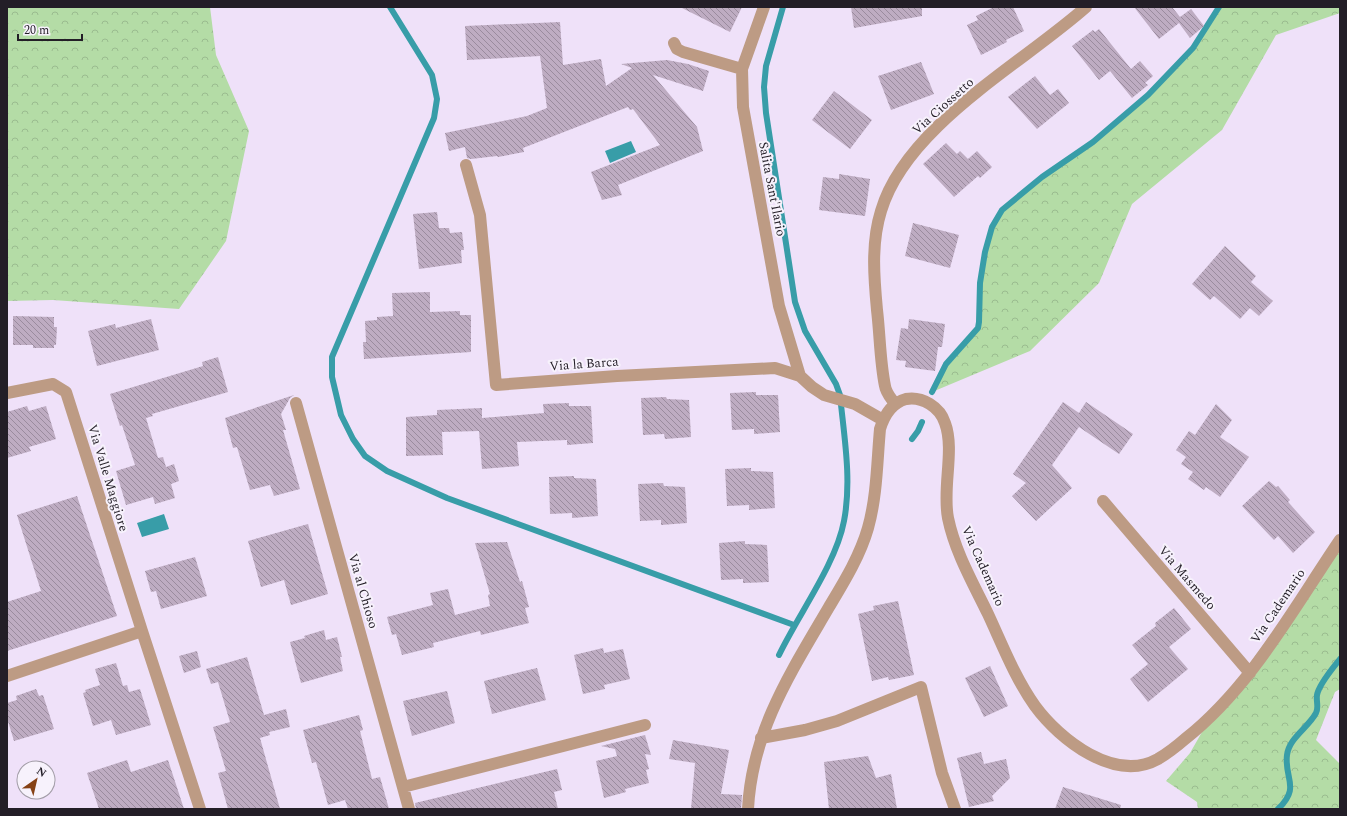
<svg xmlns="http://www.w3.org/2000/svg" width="1347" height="816" font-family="Spectral,serif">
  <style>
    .forest { fill: url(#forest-crowns) }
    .water { fill: #389da8 }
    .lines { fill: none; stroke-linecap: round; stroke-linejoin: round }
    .stream { stroke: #389da8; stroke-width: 6 }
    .building { fill: url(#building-back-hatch) }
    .minor { stroke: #bd9b84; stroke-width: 12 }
    .labels { text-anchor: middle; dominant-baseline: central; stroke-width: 4; stroke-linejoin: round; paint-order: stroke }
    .street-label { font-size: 13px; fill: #231e27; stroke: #f7f2fc }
  </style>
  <defs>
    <pattern id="forest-crowns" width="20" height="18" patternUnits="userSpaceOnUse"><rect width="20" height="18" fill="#b4dca6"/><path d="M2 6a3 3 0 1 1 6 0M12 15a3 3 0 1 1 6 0" fill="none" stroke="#9abc8f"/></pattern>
    <pattern id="building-back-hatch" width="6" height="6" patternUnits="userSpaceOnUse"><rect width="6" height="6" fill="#beacc2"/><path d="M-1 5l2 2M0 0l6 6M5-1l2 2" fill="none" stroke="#9a8b9e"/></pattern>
  </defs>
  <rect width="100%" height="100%" fill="#efe1f9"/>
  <!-- forest -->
  <path class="forest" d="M 7,7 L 210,7 L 216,55 L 249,131 L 226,241 L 179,309 L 53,300 L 7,301 Z
    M 1219,7 L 1340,7 L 1340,13 L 1276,35 L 1222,130 L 1132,204 L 1099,283 L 1030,351 L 932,392 L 946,364 L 978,328 L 979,322 L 980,283 L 985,252 L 992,227 L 1002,211 L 1042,177 L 1093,142 L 1148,95 L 1193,48 Z
    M 1340,540 L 1340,689 L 1335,692 L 1316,740 L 1340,764 L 1340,809 L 1198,809 L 1197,802 L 1166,781 L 1190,753 L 1210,718 Z"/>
  <!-- water -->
  <path class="water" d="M 631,141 L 636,152 L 610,163 L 605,151 Z
    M 164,514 L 169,529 L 142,537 L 137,523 Z"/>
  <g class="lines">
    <!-- stream -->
    <path class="stream" d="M 390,7 L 432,75 L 437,99 L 434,118 L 332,357 L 332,377 L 341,415 L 353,439 L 365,456 L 387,471 L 447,498 L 794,625
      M 932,392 L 946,364 L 978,328 L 979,322 L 980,283 L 985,252 L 992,227 L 1002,210 L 1042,177 L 1093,142 L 1148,95 L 1193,48 L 1219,7
      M 912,439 L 918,431 L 922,422
      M 779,655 C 798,615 836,564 844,521 C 852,480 844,436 840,395 L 836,384 L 805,331 L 795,302 L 766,113 L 764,87 L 766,66 L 783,7
      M 1278,809 C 1301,787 1284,779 1287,755 C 1289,738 1308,728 1316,713 C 1319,708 1316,701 1317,695 C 1319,684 1333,668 1340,659"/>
  </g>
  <!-- building -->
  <path class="building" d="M 680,7 L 742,7 L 730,32 Z
    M 851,7 L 922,7 L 922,16 L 854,28 Z
    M 994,7 L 1013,7 L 1024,31 L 1006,40 L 1007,42 L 981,55 L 967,25 L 978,20 L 976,16 Z
    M 1134,7 L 1172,7 L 1180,17 L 1191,9 L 1204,26 L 1190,38 L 1179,23 L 1159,39 Z
    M 560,22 L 563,65 L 601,59 L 606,86 L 632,68 L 621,64 L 667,60 L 688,64 L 709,71 L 703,91 L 653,75 L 697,127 L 703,151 L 618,185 L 622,195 L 602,200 L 591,172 L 660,145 L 633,109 L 630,110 L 628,107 L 523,148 L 524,152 L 498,157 L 497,156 L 471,159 L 467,158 L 465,147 L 449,151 L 445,133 L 527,116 L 547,108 L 540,56 L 467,60 L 465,26 Z
    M 1099,29 L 1131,69 L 1140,61 L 1153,76 L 1145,83 L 1148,85 L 1132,98 L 1110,71 L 1099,80 L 1072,46 L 1093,30 L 1095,32 Z
    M 921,62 L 934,94 L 891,110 L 878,76 Z
    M 1035,76 L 1050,95 L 1058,89 L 1069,103 L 1037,129 L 1008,97 Z
    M 834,91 L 872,120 L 850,149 L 812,120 Z
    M 946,143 L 957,154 L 960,151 L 968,159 L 977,151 L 992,167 L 980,178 L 978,176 L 954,197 L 923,164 Z
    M 839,174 L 870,179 L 865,216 L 819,210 L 823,177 L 839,179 Z
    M 437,212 L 439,228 L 449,228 L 450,233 L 462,232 L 464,250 L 461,250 L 462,263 L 419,269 L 413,214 Z
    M 913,223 L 959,235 L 950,268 L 905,256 Z
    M 1225,246 L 1256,276 L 1251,282 L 1273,301 L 1259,316 L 1250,308 L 1240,319 L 1214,296 L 1210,300 L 1192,284 Z
    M 430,292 L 430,312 L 460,311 L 460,315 L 471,315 L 471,352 L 364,359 L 363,342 L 366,342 L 365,321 L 377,320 L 377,317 L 393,316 L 392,293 Z
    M 13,316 L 54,317 L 54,327 L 57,327 L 56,345 L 54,345 L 54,348 L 33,348 L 33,345 L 13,345 Z
    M 151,319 L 159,350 L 97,366 L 88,331 L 115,324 L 116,328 Z
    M 909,319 L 945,324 L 942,347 L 938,347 L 935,371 L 905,367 L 906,361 L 896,360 L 901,328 L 908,329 Z
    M 218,357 L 228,392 L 152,414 L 153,416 L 146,418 L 158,458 L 163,457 L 166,467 L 174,464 L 179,481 L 171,484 L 175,498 L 155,504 L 153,497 L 126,505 L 116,471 L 135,465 L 122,425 L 120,426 L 110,394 L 203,366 L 202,362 Z
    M 756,392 L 756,395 L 778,395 L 780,432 L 754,434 L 754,429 L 732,430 L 730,393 Z
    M 294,395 L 290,398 L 281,414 L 286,430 L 283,430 L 300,489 L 274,496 L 270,485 L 250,490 L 237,447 L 233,448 L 225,418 Z
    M 666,397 L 667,399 L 689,400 L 691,437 L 665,439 L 664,434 L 643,435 L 641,398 Z
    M 1063,402 L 1079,413 L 1086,402 L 1133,434 L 1119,454 L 1079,427 L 1052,465 L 1072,488 L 1036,521 L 1012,496 L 1026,483 L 1013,474 Z
    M 569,403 L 569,406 L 591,406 L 593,443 L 567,445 L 567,440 L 517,442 L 519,466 L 482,469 L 479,431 L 442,432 L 443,455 L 406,456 L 406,417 L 437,415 L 437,410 L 482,408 L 482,418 L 544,413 L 543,404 Z
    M 1216,404 L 1232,420 L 1220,437 L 1249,457 L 1220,497 L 1206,487 L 1204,490 L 1188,479 L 1193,472 L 1181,464 L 1186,457 L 1176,450 L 1189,431 L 1195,435 Z
    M 27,406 L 29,411 L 46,406 L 56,439 L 29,447 L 31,451 L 7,458 L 7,412 Z
    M 751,468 L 751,471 L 773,472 L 775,508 L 749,510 L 749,505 L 727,506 L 725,469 Z
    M 574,476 L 574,478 L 596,479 L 598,516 L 572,518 L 572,513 L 550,514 L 549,477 Z
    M 1269,481 L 1276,487 L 1278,486 L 1290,500 L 1288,502 L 1315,532 L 1293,553 L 1278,536 L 1274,540 L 1242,506 Z
    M 663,483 L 664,486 L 685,487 L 687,523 L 661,525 L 661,520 L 640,521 L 638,484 Z
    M 77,496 L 117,616 L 7,651 L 7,602 L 41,591 L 17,515 Z
    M 308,524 L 328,594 L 291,605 L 284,580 L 261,587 L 248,541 Z
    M 745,541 L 745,544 L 767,545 L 769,582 L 743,583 L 743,579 L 721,580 L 719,543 Z
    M 507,542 L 520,582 L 522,581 L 529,607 L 525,608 L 529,623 L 481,635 L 480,631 L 433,643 L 434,647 L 402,655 L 396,634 L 392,635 L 387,617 L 433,605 L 430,593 L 448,589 L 455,615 L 490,606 L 488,595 L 490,594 L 475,543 Z
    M 195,557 L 207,596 L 161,609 L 156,591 L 151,592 L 145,571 Z
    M 898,601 L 914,675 L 889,680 L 888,677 L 872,681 L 858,614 L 874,610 L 873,606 Z
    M 1174,608 L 1191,629 L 1169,647 L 1188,669 L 1148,702 L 1130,679 L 1148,664 L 1132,645 L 1156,626 L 1155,623 Z
    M 324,630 L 326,640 L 337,637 L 342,657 L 340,657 L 343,671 L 301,683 L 290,642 L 305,638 L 304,636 Z
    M 603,648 L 604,653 L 623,649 L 630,679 L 604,685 L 605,689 L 583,694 L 574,655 Z
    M 197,651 L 201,667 L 184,673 L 179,656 Z
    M 247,657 L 264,715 L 286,709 L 290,727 L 269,732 L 270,735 L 260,738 L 280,809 L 228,809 L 218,773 L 226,771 L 213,727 L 230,722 L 218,682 L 211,684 L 206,669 Z
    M 116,663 L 123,686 L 127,685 L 129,692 L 140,689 L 151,725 L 116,735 L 111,720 L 93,726 L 83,693 L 86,692 L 85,690 L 100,685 L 95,669 Z
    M 990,666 L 1008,706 L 984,717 L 965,678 Z
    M 537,668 L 546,700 L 492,714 L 484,681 Z
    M 36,689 L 39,696 L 43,695 L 54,729 L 14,741 L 7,718 L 7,703 L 17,700 L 16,696 Z
    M 447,691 L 455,723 L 412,736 L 403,701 Z
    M 359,715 L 363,730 L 360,731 L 372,779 L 380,777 L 389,809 L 348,809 L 345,800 L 328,805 L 316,762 L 312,763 L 303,730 Z
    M 645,735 L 651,755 L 645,754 L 649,769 L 646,770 L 649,783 L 625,789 L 626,792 L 604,798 L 596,761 L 617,756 L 615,749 L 601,746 Z
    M 673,740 L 729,750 L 721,794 L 742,795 L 741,809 L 691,809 L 695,763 L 669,759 Z
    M 981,752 L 984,764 L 1006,759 L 1010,778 L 992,796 L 994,801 L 969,807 L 957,758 Z
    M 868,756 L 876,778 L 891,774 L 897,809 L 829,809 L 824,762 Z
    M 127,760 L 131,772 L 168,760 L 184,809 L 99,809 L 87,773 Z
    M 557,769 L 562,790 L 554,792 L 558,809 L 416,809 L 415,803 Z
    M 1063,787 L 1121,805 L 1120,809 L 1055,809 Z"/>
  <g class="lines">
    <!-- minor -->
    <path class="minor" d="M 764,7 L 742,69 L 743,107 L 779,306 L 800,376
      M 674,43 L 677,49 L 683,52 L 742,69
      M 466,165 L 480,215 L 496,385 L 617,376 L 775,368 L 800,376 L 812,387 L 824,395 L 855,404 L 883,420
      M 7,393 L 53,384 L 66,392 L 142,631 L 200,809
      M 296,403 L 409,809
      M 895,404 C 891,398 886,393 885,386 C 880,362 880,335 877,310 C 874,278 871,243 881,211 C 906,126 1022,64 1086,7
      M 1103,501 L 1250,673
      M 7,676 L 142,631
      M 761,738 L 805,730 L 837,721 L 921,687 L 942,773 L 955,809
      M 403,787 L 645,725
      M 748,809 C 752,731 791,672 829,607 C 844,582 860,556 868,528 C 877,496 877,462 880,429 C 884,416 891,403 906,399 C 922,396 940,407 945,423 C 955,450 942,488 948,518 C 955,552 973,583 988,614 C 1002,644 1015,678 1035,706 C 1060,740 1115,783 1158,759 C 1168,753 1177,746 1185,739 C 1251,687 1293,609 1340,540"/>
  </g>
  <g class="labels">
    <!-- street labels -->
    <g class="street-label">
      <text transform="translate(943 106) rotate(-42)">Via Ciossetto</text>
      <text transform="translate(772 189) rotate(79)">Salita Sant'Ilario</text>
      <text transform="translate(584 364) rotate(-4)">Via la Barca</text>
      <text transform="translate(108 478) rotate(73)">Via Valle Maggiore</text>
      <text transform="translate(983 566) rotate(66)">Via Cademario</text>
      <text transform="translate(1187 578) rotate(49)">Via Masmedo</text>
      <text transform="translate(363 591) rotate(74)">Via al Chioso</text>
      <text transform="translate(1278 606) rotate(-56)">Via Cademario</text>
    </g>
  </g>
  <!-- border -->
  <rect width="1347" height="816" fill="none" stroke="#231e27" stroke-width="16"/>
  <!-- north arrow -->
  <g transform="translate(36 780) rotate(34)"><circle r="19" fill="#f7f2fc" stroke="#a29da7"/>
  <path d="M0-3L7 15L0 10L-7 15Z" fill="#864216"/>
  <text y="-6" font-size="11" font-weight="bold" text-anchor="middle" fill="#231e27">N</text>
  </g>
  <!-- scale -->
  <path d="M18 34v6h64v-6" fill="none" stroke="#231e27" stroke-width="2"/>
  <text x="24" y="34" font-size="12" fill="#231e27" stroke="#f7f2fc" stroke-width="3" paint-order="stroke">20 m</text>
</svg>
